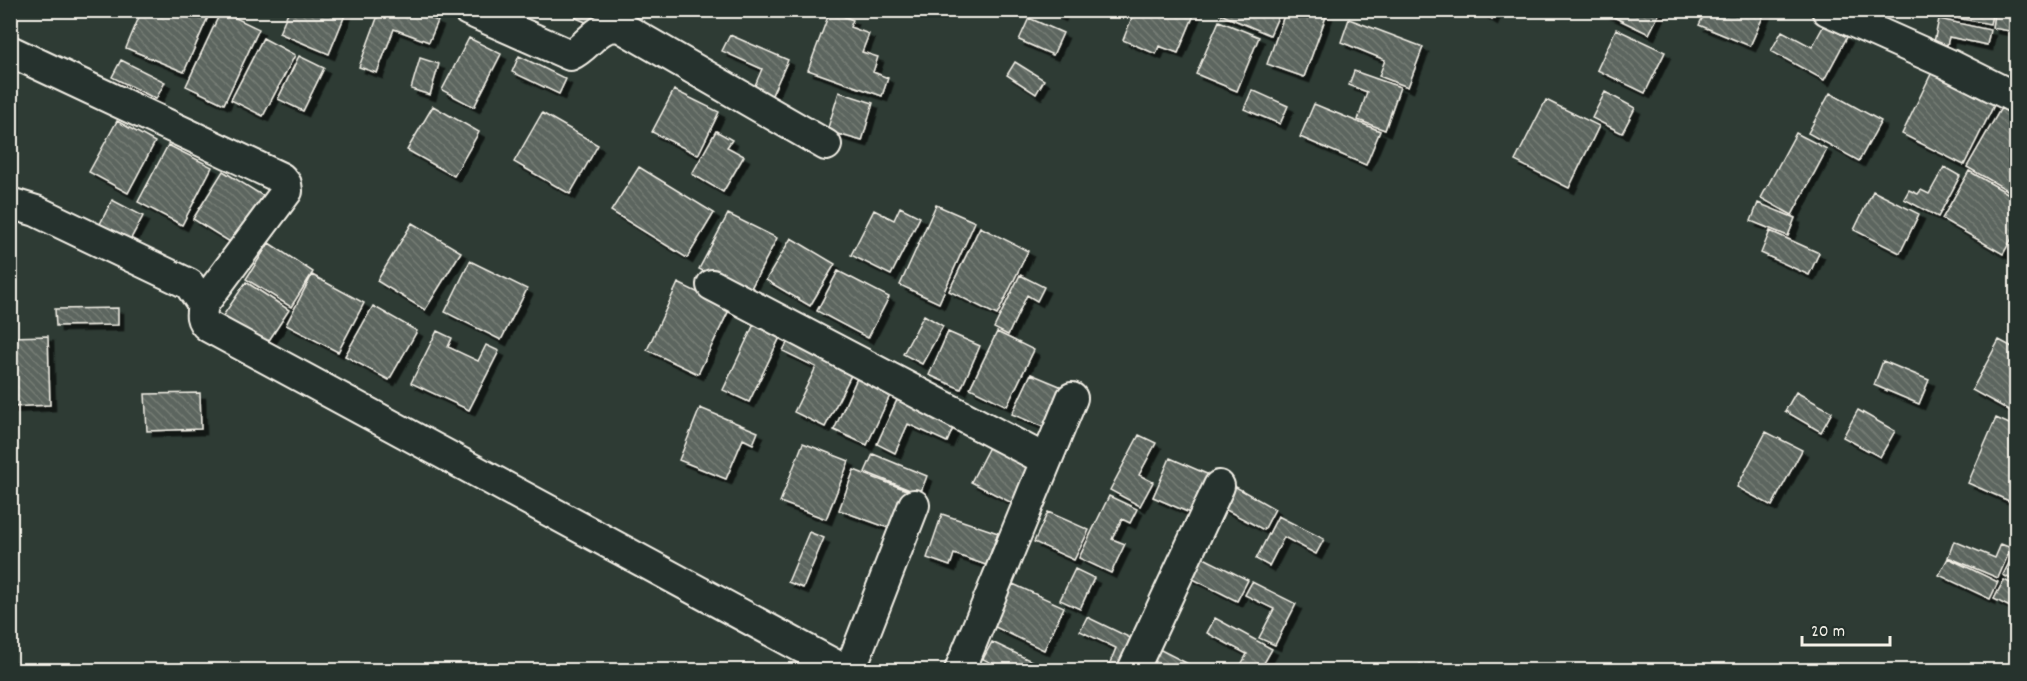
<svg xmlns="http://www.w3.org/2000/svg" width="2027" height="681" font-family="Dekko,sans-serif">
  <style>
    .building { fill: url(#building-back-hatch); stroke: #f4f1e8; stroke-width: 1.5; filter: url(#shadow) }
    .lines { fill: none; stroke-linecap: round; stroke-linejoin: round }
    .minor-casing { stroke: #f4f1e8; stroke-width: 34 }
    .minor { stroke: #26332d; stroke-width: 30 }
  </style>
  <defs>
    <pattern id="building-back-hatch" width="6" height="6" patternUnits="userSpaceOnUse" patternTransform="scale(1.5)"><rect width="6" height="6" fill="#5c655e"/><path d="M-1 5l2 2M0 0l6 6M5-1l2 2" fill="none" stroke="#747c75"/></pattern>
    <filter id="shadow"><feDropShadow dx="5.5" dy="5.5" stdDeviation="0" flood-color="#0009"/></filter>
  </defs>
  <rect width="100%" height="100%" fill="#2e3b34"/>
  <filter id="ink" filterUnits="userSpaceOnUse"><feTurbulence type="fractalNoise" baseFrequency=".0167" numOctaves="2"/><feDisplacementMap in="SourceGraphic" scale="12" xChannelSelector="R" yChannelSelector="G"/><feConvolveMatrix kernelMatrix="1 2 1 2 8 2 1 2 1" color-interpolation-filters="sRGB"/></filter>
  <g filter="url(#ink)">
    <!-- building -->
    <path class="building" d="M 142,10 L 211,10 L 184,72 L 126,48 Z
      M 289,10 L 347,10 L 329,54 L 279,33 Z
      M 380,10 L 411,10 L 438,21 L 429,42 L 394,29 L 377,73 L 359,67 Z
      M 579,10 L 600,10 L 593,25 L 576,18 Z
      M 1049,10 L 1063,10 L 1060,16 Z
      M 1135,10 L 1196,10 L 1178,53 L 1159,46 L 1156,54 L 1123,40 Z
      M 1222,10 L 1281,10 L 1270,35 L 1220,14 Z
      M 1286,10 L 1318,10 L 1327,14 L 1304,77 L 1267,64 Z
      M 1478,10 L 1496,10 L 1492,19 Z
      M 1599,10 L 1661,10 L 1649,34 Z
      M 1706,10 L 1766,10 L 1750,46 L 1699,25 Z
      M 1940,10 L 1993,10 L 1990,24 L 1940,15 Z
      M 221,11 L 259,29 L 224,104 L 186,86 Z
      M 830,11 L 853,20 L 850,27 L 869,34 L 862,52 L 878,57 L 873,72 L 888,78 L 882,96 L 808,70 Z
      M 1994,14 L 2016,18 L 2016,32 L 1992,28 Z
      M 1029,18 L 1063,33 L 1053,55 L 1019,40 Z
      M 1349,19 L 1423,47 L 1408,87 L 1379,76 L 1385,60 L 1341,42 Z
      M 1939,19 L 1990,30 L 1987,45 L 1949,37 L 1947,45 L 1934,42 Z
      M 1219,21 L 1259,37 L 1237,91 L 1196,74 Z
      M 1824,25 L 1847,37 L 1824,80 L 1771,51 L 1782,31 L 1812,47 Z
      M 1616,29 L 1665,52 L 1645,93 L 1597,70 Z
      M 730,35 L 788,60 L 771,97 L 753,90 L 762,69 L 722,51 Z
      M 263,38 L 295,55 L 263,116 L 231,100 Z
      M 469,38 L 501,54 L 474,107 L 442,90 Z
      M 299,56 L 324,68 L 303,111 L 278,99 Z
      M 519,56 L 566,79 L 559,94 L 512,72 Z
      M 420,58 L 439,64 L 430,95 L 411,89 Z
      M 121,60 L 165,82 L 156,99 L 112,77 Z
      M 1015,62 L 1044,80 L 1036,94 L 1007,75 Z
      M 1354,71 L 1400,87 L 1385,130 L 1358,120 L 1367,92 L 1349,85 Z
      M 1932,72 L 1995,103 L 1964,165 L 1902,134 Z
      M 674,90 L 719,112 L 698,155 L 652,132 Z
      M 1252,90 L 1288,106 L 1280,124 L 1244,109 Z
      M 839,92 L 873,103 L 862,141 L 827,131 Z
      M 1605,92 L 1635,108 L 1622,133 L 1592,118 Z
      M 1830,93 L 1881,121 L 1859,161 L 1808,133 Z
      M 1546,100 L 1599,126 L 1569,188 L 1515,161 Z
      M 1314,104 L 1380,131 L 1366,165 L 1300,137 Z
      M 433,106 L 479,132 L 454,176 L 407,150 Z
      M 2001,108 L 2016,116 L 2016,195 L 1967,167 Z
      M 542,113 L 598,145 L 570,194 L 514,162 Z
      M 117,121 L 155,142 L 128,193 L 89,172 Z
      M 716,131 L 732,140 L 727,147 L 744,156 L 723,192 L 692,174 Z
      M 1796,133 L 1827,149 L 1792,215 L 1761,198 Z
      M 168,145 L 212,167 L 182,225 L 138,202 Z
      M 639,167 L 714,213 L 687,258 L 611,211 Z
      M 1944,167 L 1960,176 L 1938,217 L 1904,199 L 1909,190 L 1918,194 L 1921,190 L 1929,194 Z
      M 223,171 L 273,202 L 243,250 L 193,219 Z
      M 1969,171 L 2016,198 L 2016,231 L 2003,254 L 1942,219 Z
      M 1873,191 L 1919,214 L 1900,253 L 1854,230 Z
      M 112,200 L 143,216 L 129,242 L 99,226 Z
      M 1758,203 L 1795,218 L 1788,236 L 1751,221 Z
      M 936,205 L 975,222 L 939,303 L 900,285 Z
      M 900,207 L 920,217 L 891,275 L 851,255 L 874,210 L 894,220 Z
      M 728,214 L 777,238 L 748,294 L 699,269 Z
      M 412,223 L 461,252 L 425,310 L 377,281 Z
      M 980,227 L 1028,251 L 997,315 L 949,291 Z
      M 1770,231 L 1819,253 L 1809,275 L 1761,253 Z
      M 791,238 L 835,264 L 810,306 L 766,280 Z
      M 269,243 L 313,272 L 291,307 L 246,279 Z
      M 470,261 L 527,289 L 501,340 L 445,312 Z
      M 838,271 L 889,297 L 868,338 L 817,311 Z
      M 312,275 L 364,303 L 338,352 L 286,325 Z
      M 1020,275 L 1044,287 L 1037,301 L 1027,295 L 1008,335 L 994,328 Z
      M 246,282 L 289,310 L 262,351 L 218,323 Z
      M 678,283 L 730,308 L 698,374 L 647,350 Z
      M 373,306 L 417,331 L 389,380 L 345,356 Z
      M 118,308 L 118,325 L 56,326 L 55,309 Z
      M 924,315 L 943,326 L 922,364 L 903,354 Z
      M 755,322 L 781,335 L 749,402 L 723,390 Z
      M 437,331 L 452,338 L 448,347 L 478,361 L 486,345 L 499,351 L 469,410 L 411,383 Z
      M 948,332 L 980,346 L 961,389 L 929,375 Z
      M 997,332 L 1034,350 L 1007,406 L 970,388 Z
      M 791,335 L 855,367 L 825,427 L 794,412 L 816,367 L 783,351 Z
      M 48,336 L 50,405 L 10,407 L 10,337 Z
      M 1999,340 L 2016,349 L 2016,414 L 1972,390 Z
      M 1883,361 L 1929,380 L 1919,404 L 1874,385 Z
      M 1031,374 L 1067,389 L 1048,429 L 1012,414 Z
      M 858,376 L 892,391 L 867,445 L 834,430 Z
      M 1796,392 L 1832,412 L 1821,432 L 1785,411 Z
      M 200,393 L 201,429 L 147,431 L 145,394 Z
      M 897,400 L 954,426 L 947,442 L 908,424 L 895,453 L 877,444 Z
      M 700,408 L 758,432 L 753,444 L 743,439 L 726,479 L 679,460 Z
      M 1858,410 L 1895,431 L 1880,457 L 1843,437 Z
      M 1996,418 L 2016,427 L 2016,504 L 1968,483 Z
      M 1766,432 L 1802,450 L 1772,506 L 1737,487 Z
      M 1139,435 L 1156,443 L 1139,475 L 1153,482 L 1140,506 L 1110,490 Z
      M 803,443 L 849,461 L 826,519 L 780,502 Z
      M 990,445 L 1030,465 L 1012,503 L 971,482 Z
      M 873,454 L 927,476 L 920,494 L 865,472 Z
      M 1170,458 L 1216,478 L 1199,517 L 1153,497 Z
      M 854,470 L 909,491 L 894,530 L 839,510 Z
      M 1227,482 L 1275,509 L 1264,530 L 1215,504 Z
      M 1109,496 L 1137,509 L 1130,523 L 1122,519 L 1112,539 L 1125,544 L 1111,573 L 1079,558 Z
      M 1048,512 L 1089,530 L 1074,560 L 1034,542 Z
      M 942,514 L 998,533 L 986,565 L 954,554 L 950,566 L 927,558 Z
      M 1278,516 L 1324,539 L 1316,554 L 1284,537 L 1269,566 L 1256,559 Z
      M 809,532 L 824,538 L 803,588 L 788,582 Z
      M 1954,541 L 1995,558 L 2001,544 L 2011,548 L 1998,578 L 1948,557 Z
      M 2014,553 L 2016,554 L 2016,582 L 2003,575 Z
      M 1196,554 L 1248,580 L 1237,601 L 1185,575 Z
      M 1948,558 L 1998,582 L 1990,599 L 1939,575 Z
      M 1075,569 L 1094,578 L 1080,609 L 1060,600 Z
      M 2004,580 L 2016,586 L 2016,610 L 1994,599 Z
      M 1252,582 L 1296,604 L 1275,645 L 1259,638 L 1274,609 L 1245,595 Z
      M 1013,584 L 1064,607 L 1044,650 L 993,626 Z
      M 1087,617 L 1141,643 L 1121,670 L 1109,665 L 1116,648 L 1080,631 Z
      M 1215,618 L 1272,649 L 1260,670 L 1238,670 L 1247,654 L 1207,633 Z
      M 992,642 L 1050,670 L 1006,670 L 983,659 Z
      M 1155,647 L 1200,670 L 1161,670 L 1158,669 L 1157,670 L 1143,670 Z
      M 1420,664 L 1437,670 L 1417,670 Z"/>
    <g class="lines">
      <defs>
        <path id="minor" d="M 468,10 L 570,55 C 589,47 598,22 621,27 L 826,145
          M 1827,10 L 1948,64 L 2016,98
          M 10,51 L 281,178 L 286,184 L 287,191 L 203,304
          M 10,203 L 36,211 L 189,284 L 203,304 C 201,314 200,320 209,327 L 844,670
          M 712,285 L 1046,460
          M 850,670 L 914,505
          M 960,670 L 1072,398
          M 1133,670 L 1219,486"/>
      </defs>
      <!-- minor casing -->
      <use href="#minor" class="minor-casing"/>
      <!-- minor -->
      <use href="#minor" class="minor"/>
    </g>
  </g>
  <!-- margin -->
  <rect width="2027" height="681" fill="none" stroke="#26332d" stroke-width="36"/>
  <rect x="18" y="18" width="1991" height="645" fill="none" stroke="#f4f1e8" stroke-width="2" filter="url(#ink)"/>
  <!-- scale -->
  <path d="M1802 636v9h88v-9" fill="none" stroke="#f4f1e8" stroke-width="3"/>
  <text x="1811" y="636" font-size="18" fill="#f4f1e8" stroke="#26332d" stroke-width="4.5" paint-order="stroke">20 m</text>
</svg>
